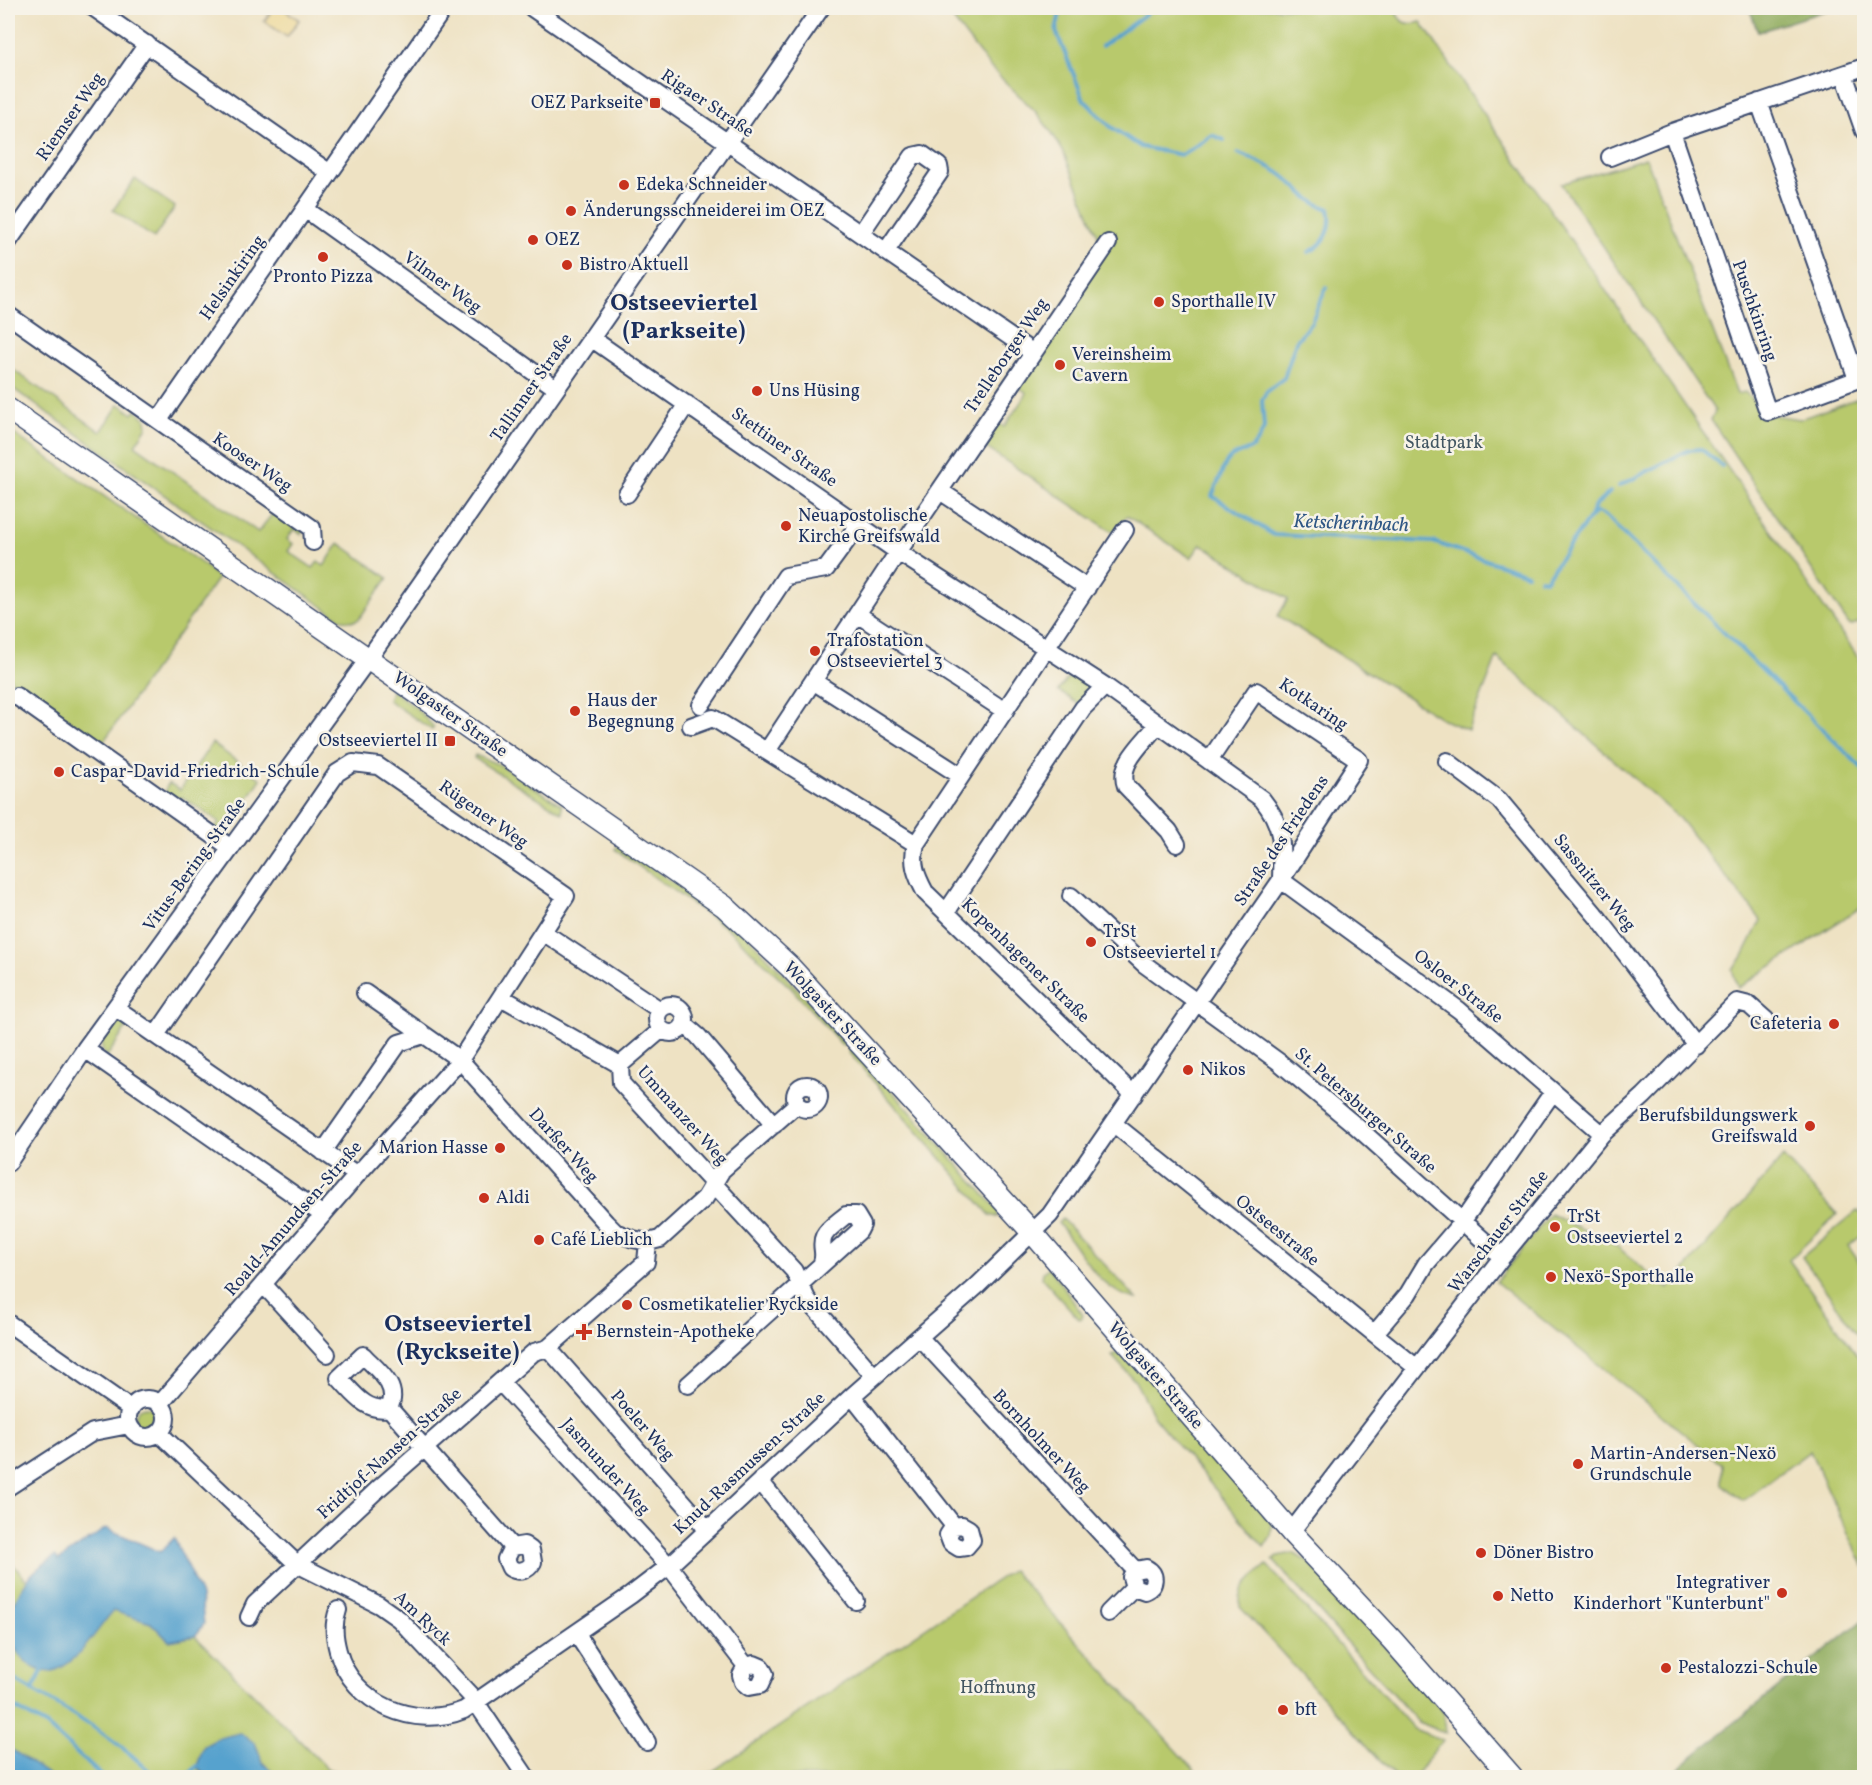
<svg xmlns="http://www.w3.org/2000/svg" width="1872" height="1785" font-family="Vollkorn,serif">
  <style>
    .green { fill: #b8c96c; stroke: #6a7c65; stroke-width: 1.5 }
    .forest { fill: #92ad60; stroke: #566e5f; stroke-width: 1.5 }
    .sand { fill: #eeda9e; stroke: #84847e; stroke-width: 1.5 }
    .water { fill: #56a2ce; stroke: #386896; stroke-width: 1.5 }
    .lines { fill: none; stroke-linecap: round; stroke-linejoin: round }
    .stream { stroke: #56a2ce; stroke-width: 4 }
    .minor-casing { stroke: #3b4a6d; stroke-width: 20 }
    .major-casing { stroke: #3b4a6d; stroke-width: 24 }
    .minor { stroke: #fff; stroke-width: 16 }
    .major { stroke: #fff; stroke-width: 21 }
    .poi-dot { fill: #c8321e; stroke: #f7f3e8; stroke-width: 2 }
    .labels { text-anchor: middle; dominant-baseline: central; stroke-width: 5; stroke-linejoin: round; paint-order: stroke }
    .poi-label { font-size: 18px; fill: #1b2f5e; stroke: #f7f3e8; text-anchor: start }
    .street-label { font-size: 18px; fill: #1b2f5e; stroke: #f7f3e8 }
    .park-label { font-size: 18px; fill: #425662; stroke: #f7f3e8 }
    .water-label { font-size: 20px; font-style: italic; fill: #305785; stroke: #f7f3e8 }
    .district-label { font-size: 24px; font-weight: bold; fill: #1b2f5e; stroke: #f7f3e8 }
  </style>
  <rect width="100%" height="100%" fill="#f7f3e8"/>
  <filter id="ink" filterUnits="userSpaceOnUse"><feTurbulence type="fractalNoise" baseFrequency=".0167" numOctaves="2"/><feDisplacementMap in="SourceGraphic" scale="12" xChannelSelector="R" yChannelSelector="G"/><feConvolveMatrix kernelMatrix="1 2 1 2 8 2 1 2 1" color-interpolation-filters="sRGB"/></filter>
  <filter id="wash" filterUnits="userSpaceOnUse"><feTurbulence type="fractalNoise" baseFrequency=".008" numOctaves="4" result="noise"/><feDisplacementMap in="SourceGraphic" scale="24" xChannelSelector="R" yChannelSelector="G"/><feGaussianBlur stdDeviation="1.35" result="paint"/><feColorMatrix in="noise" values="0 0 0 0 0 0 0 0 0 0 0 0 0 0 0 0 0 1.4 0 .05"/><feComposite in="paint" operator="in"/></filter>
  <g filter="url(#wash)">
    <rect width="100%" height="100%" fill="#eee2c3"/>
    <!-- green -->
    <path class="green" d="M 944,8 L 1396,8 C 1397,22 1408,26 1421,22 L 1864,666 L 1864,905 L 1738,988 L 1732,969 L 1742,958 L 1761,920 L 1678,817 L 1497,657 L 1468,730 L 1444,720 L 1278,616 L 1288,599 L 1201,544 L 1191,558 L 1127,516 L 1114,533 L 979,443 L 994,420 L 1004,427 L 1027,393 L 1017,386 L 1101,243 L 1063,151 L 1052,133 L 1036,112 L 990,67 Z
      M 1646,158 L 1737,394 L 1745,392 L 1766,414 L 1800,419 L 1864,396 L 1864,620 L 1850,626 L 1711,420 L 1715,411 L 1561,184 Z
      M 135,179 L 175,207 L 154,238 L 113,210 Z
      M 8,366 L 101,432 L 119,404 L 133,414 L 136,410 L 146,419 L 147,427 L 135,445 L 258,532 L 277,508 L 303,530 L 301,534 L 294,529 L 287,539 L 293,544 L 288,551 L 313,568 L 318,562 L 324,566 L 339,543 L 388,578 L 359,619 L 354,621 L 342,620 L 8,385 Z
      M 8,430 L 204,565 L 218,578 L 99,748 L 20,692 L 8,675 Z
      M 1071,674 L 1095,686 L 1080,705 L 1058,691 Z
      M 392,690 L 416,708 L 434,727 L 432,730 L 388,700 Z
      M 212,743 L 261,779 L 224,835 L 215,829 L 219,822 L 182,797 L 177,803 L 166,795 L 166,788 L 169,783 L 180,790 Z
      M 475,755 L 500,765 L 562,805 L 562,813 L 474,758 Z
      M 618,845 L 742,930 L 847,1041 L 846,1044 L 842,1045 L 792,989 L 730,931 L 615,849 Z
      M 122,1021 L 129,1024 L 106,1058 C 96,1043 104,1026 122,1021 Z
      M 852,1046 L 999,1211 L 997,1217 L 990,1215 L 850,1054 L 848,1051 Z
      M 1783,1157 L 1837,1214 L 1789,1260 L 1864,1365 L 1864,1567 L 1810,1451 L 1743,1501 L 1722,1484 L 1722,1464 L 1496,1282 L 1550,1214 L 1614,1244 L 1668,1289 Z
      M 1857,1211 L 1864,1218 L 1864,1234 L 1848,1246 L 1864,1269 L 1864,1328 L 1857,1334 L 1802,1257 Z
      M 1062,1219 L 1137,1299 C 1098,1293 1081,1249 1058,1223 Z
      M 1049,1267 L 1083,1315 L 1082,1318 L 1079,1319 L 1042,1278 L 1043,1272 Z
      M 1117,1353 L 1147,1376 L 1272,1524 L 1271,1536 L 1264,1547 L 1154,1417 L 1135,1381 L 1112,1356 Z
      M135 1419a12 12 0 1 1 24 0a12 12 0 1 1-24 0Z
      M 1293,1553 L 1310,1563 L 1444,1713 L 1446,1733 L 1418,1722 L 1273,1560 L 1278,1556 Z
      M 8,1558 L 28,1582 L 8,1616 Z
      M 1267,1565 L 1414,1729 L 1443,1740 L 1414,1777 L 1399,1777 L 1394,1775 L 1240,1607 C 1238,1586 1253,1577 1267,1565 Z
      M 1012,1570 L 1201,1777 L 704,1777 Z
      M 113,1610 L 151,1623 L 169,1641 L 195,1636 L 328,1769 L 352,1777 L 277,1777 L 263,1763 L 255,1743 L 199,1770 L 211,1777 L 52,1777 L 8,1747 L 8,1625 L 9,1636 L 81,1650 Z"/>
    <!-- forest -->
    <path class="forest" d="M 1749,8 L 1834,8 L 1758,32 Z
      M 1864,1619 L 1864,1777 L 1671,1777 L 1683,1764 Z"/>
    <!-- sand -->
    <path class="sand" d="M 274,8 L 282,8 L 299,20 L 287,37 L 264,21 Z"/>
    <!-- water -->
    <path class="water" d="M 106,1528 L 160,1552 L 174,1538 L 201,1596 L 204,1624 L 195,1636 L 169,1641 L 151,1623 L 113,1611 C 97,1629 80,1661 56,1670 C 30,1680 2,1639 8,1616 C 9,1609 28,1577 33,1573 C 40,1566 48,1561 55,1556 L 59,1560 Z
      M 240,1733 L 255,1743 L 263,1763 L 277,1777 C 258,1778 207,1784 197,1766 L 204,1746 L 219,1738 Z
      M 8,1747 L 52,1777 L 8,1777 Z"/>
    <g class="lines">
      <!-- stream -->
      <path class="stream" d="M 1061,8 L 1056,31 L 1084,100 L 1111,127 L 1141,147 L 1182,155 L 1212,135 L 1224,140
        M 1102,46 L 1154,8
        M 1238,153 C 1253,159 1269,165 1282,175 C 1299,188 1307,202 1329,209 C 1333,228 1326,244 1309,252
        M 1326,288 L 1311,323 L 1296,341 L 1284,378 L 1267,391 L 1262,400 L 1264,428 L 1259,439 L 1252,448 L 1231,457 L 1226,463 L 1212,496 L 1274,535 L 1433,542 L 1527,574
        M 1619,486 L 1689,450 L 1701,449 L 1722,466
        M 1591,514 L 1595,506 L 1610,492
        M 1540,579 L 1545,580 L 1590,517 L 1597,512 L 1605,516 L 1864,770
        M 8,1676 C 60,1707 114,1734 156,1778
        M 32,1691 L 42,1671
        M 8,1704 L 47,1726 L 104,1778
        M 186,1778 L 197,1766"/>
    </g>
  </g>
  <g filter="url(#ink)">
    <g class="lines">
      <defs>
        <path id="minor" d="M 94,8 L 330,173
          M 532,8 L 1032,352
          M 1844,74 L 1864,131
          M 1759,102 L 1857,379
          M 1672,132 L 1768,412 L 1864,377
          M 1610,157 L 1672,132 L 1864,67
          M 305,209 L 556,388
          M 861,233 L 913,156 L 922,154 L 939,166 L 940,172 L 886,251
          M 8,242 L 147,44
          M 8,315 L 312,528 L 313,542
          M 591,338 L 898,552 L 1105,686 L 1262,799 C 1284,826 1282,845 1281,878
          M 159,420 L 444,8
          M 940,491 L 1087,588
          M 627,494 L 687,404
          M 1125,530 L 916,844 C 911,863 916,875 925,892 L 1134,1095
          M 857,614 L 1005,711
          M 813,681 L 961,776
          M 16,696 L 231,848
          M 701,705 L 786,576 L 826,569 L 859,524
          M 1158,724 C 1145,742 1117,763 1126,786 L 1169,831 L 1177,844
          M 691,726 L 713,718 L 916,844
          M 767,751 L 898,552 L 1108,243
          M 1447,761 L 1499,800 L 1599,919 L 1696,1045
          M 1281,880 L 1459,1010 L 1602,1134
          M 1071,896 L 1144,964 L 1279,1062 L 1356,1126 L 1502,1257
          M 947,911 L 1083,708 L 1105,686
          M 543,932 L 660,1010
          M 365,993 L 460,1060 L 606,1223 L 615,1232 L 633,1239 L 648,1242 L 660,1239 L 705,1198 L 722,1170 L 797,1104
          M 501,997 L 620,1065 L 621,1083 L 794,1271 L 807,1299 L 874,1376
          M657 1019a14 14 0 1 1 28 0a14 14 0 1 1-28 0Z
          M 116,1008 L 357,1175
          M 684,1024 L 698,1036 L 774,1125
          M 156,1035 L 337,773 L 353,763 L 378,766 L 566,896 L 460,1060 L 357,1175 L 160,1404
          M 85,1049 L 323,1215
          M 620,1065 L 661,1030
          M795 1097a12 12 0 1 1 24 0a12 12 0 1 1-24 0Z
          M 1114,1124 L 1417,1368
          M 323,1152 L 399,1043 L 424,1035
          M 8,1163 L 85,1049 L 369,658 L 821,8
          M 263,1284 L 327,1354
          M 8,1323 L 131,1409
          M 1375,1333 L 1408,1294 L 1426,1264 L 1462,1222 L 1553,1092
          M 920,1338 L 1135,1570 L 1131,1577 L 1134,1587 L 1145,1591 C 1156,1586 1157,1574 1146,1568 L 1135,1570
          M 548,1348 L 707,1529
          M 500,1382 L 669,1566 L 746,1666 L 741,1675 L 743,1682 L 749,1687 L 760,1685 L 765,1674 L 761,1667 L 754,1664 L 746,1666
          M 688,1385 L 859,1231 L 862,1225 L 856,1215 L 846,1215 C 839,1221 828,1228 824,1236 C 819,1246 827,1254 821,1265
          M 852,1396 L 954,1526 L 948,1535 L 951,1543 L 959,1548 L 966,1547 L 972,1540 L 969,1529 L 962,1525 L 954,1526
          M128 1418a19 19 0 1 1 38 0a19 19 0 1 1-38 0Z
          M 389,1408 C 366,1413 353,1392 339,1378 L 363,1355 C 376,1369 401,1386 389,1408 L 512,1547 L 506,1559 L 510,1568 C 519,1573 528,1571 533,1562 L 531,1550 L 524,1545 L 512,1547
          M 159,1433 L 297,1564 L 379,1605 L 399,1619 L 473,1698 L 527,1778
          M 760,1481 L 856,1601
          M 8,1487 L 93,1432 L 129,1425
          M 1291,1532 L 1502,1257 L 1602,1134 L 1644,1096 L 1737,1002 L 1749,1005 L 1766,1020
          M 338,1610 C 333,1624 334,1636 338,1651 C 352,1704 415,1730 464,1710 L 631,1595 L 669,1566 L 852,1396 L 977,1286 L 1050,1215 L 1281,880 L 1359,760 L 1256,691 L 1209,761
          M 1108,1613 L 1134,1587
          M 249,1617 L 255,1604 L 378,1489 L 534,1352 L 548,1348 L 646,1262 L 648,1242
          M 576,1633 L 647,1742"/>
        <path id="major" d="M 8,409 L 724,906 L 790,967 L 1032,1232 L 1291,1532 L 1393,1641 L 1513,1778"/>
      </defs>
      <!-- minor casing -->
      <use href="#minor" class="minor-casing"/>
      <!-- major casing -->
      <use href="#major" class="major-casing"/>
      <!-- minor -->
      <use href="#minor" class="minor"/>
      <!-- major -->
      <use href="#major" class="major"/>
    </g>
  </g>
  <!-- markers -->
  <g class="poi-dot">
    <rect x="649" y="97" width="12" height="12" rx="3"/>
    <circle cx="624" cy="185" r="6"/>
    <circle cx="571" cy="211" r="6"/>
    <circle cx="533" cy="240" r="6"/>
    <circle cx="323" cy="257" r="6"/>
    <circle cx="567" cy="265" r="6"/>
    <circle cx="1159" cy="302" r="6"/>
    <circle cx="1060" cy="365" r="6"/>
    <circle cx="757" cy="391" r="6"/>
    <circle cx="786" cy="526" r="6"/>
    <circle cx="815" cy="651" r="6"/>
    <circle cx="575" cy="711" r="6"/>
    <rect x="444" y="735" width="12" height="12" rx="3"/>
    <circle cx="59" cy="772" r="6"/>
    <circle cx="1091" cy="942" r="6"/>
    <circle cx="1834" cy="1024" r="6"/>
    <circle cx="1188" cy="1070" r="6"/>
    <circle cx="1810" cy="1126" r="6"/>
    <circle cx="500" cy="1148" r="6"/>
    <circle cx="484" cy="1198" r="6"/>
    <circle cx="1555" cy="1227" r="6"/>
    <circle cx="539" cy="1240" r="6"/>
    <circle cx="1551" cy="1277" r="6"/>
    <circle cx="627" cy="1305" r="6"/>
    <path d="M581 1323h6v6h6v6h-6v6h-6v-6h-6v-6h6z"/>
    <circle cx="1578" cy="1464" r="6"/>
    <circle cx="1481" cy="1553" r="6"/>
    <circle cx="1782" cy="1593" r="6"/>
    <circle cx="1498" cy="1596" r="6"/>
    <circle cx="1666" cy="1668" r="6"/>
    <circle cx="1283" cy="1710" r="6"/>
  </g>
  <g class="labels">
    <!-- poi labels -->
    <g class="poi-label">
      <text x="643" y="103" text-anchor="end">OEZ Parkseite</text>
      <text x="636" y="185">Edeka Schneider</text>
      <text x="583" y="211">Änderungsschneiderei im OEZ</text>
      <text x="545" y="240">OEZ</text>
      <text x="579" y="265">Bistro Aktuell</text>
      <text x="323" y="277" text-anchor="middle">Pronto Pizza</text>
      <text x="1171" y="302">Sporthalle IV</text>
      <text x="1072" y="355">Vereinsheim<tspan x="1072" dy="21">Cavern</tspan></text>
      <text x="769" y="391">Uns Hüsing</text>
      <text x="798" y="516">Neuapostolische<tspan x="798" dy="21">Kirche Greifswald</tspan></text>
      <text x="827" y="641">Trafostation<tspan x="827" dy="21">Ostseeviertel 3</tspan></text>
      <text x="587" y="701">Haus der<tspan x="587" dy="21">Begegnung</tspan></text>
      <text x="438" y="741" text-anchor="end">Ostseeviertel II</text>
      <text x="71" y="772">Caspar-David-Friedrich-Schule</text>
      <text x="1103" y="932">TrSt<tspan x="1103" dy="21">Ostseeviertel 1</tspan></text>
      <text x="1822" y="1024" text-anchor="end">Cafeteria</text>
      <text x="1200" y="1070">Nikos</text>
      <text x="1798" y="1116" text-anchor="end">Berufsbildungswerk<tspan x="1798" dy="21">Greifswald</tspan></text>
      <text x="488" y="1148" text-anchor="end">Marion Hasse</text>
      <text x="496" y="1198">Aldi</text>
      <text x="1567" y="1217">TrSt<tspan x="1567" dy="21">Ostseeviertel 2</tspan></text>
      <text x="551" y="1240">Café Lieblich</text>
      <text x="1563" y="1277">Nexö-Sporthalle</text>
      <text x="639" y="1305">Cosmetikatelier Ryckside</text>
      <text x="596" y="1332">Bernstein-Apotheke</text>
      <text x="1590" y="1454">Martin-Andersen-Nexö<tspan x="1590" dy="21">Grundschule</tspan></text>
      <text x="1493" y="1553">Döner Bistro</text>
      <text x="1770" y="1583" text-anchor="end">Integrativer<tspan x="1770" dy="21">Kinderhort "Kunterbunt"</tspan></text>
      <text x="1510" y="1596">Netto</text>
      <text x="1678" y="1668">Pestalozzi-Schule</text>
      <text x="1295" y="1710">bft</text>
    </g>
    <!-- street labels -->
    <g class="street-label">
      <text transform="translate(707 104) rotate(34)">Rigaer Straße</text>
      <text transform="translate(71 117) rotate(-55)">Riemser Weg</text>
      <text transform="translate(233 278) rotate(-55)">Helsinkiring</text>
      <text transform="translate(442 283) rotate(36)">Vilmer Weg</text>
      <text transform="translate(1754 311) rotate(71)">Puschkinring</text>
      <text transform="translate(1007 356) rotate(-56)">Trelleborger Weg</text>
      <text transform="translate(532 388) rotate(-55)">Tallinner Straße</text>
      <text transform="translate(784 448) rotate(35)">Stettiner Straße</text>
      <text transform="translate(252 463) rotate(34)">Kooser Weg</text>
      <text transform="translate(1313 705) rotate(34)">Kotkaring</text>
      <text transform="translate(450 715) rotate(35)">Wolgaster Straße</text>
      <text transform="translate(483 815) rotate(35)">Rügener Weg</text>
      <text transform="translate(1282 841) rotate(-56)">Straße des Friedens</text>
      <text transform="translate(195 865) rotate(-54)">Vitus-Bering-Straße</text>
      <text transform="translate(1594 883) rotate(51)">Sassnitzer Weg</text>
      <text transform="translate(1025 961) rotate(44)">Kopenhagener Straße</text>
      <text transform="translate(1458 987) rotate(38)">Osloer Straße</text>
      <text transform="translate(832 1014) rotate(47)">Wolgaster Straße</text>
      <text transform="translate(1365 1111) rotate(41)">St. Petersburger Straße</text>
      <text transform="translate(682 1116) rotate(48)">Ummanzer Weg</text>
      <text transform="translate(563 1146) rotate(48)">Darßer Weg</text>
      <text transform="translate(294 1219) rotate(-49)">Roald-Amundsen-Straße</text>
      <text transform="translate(1277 1231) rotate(39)">Ostseestraße</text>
      <text transform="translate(1499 1232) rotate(-52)">Warschauer Straße</text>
      <text transform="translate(1155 1376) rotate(49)">Wolgaster Straße</text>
      <text transform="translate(642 1426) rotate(49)">Poeler Weg</text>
      <text transform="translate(1041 1442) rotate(47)">Bornholmer Weg</text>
      <text transform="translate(390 1454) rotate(-42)">Fridtjof-Nansen-Straße</text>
      <text transform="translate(750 1464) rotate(-43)">Knud-Rasmussen-Straße</text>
      <text transform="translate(605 1467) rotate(48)">Jasmunder Weg</text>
      <text transform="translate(422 1619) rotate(43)">Am Ryck</text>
    </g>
    <!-- park labels -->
    <g class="park-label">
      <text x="1444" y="443">Stadtpark</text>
      <text x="998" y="1688">Hoffnung</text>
    </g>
    <!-- water labels -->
    <g class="water-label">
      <text transform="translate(1351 524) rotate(2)">Ketscherinbach</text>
    </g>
    <!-- district labels -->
    <g class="district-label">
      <text x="684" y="304">Ostseeviertel<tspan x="684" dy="28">(Parkseite)</tspan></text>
      <text x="458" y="1325">Ostseeviertel<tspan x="458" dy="28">(Ryckseite)</tspan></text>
    </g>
  </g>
  <!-- margin -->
  <rect width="1872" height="1785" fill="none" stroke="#f7f3e8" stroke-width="30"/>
</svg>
